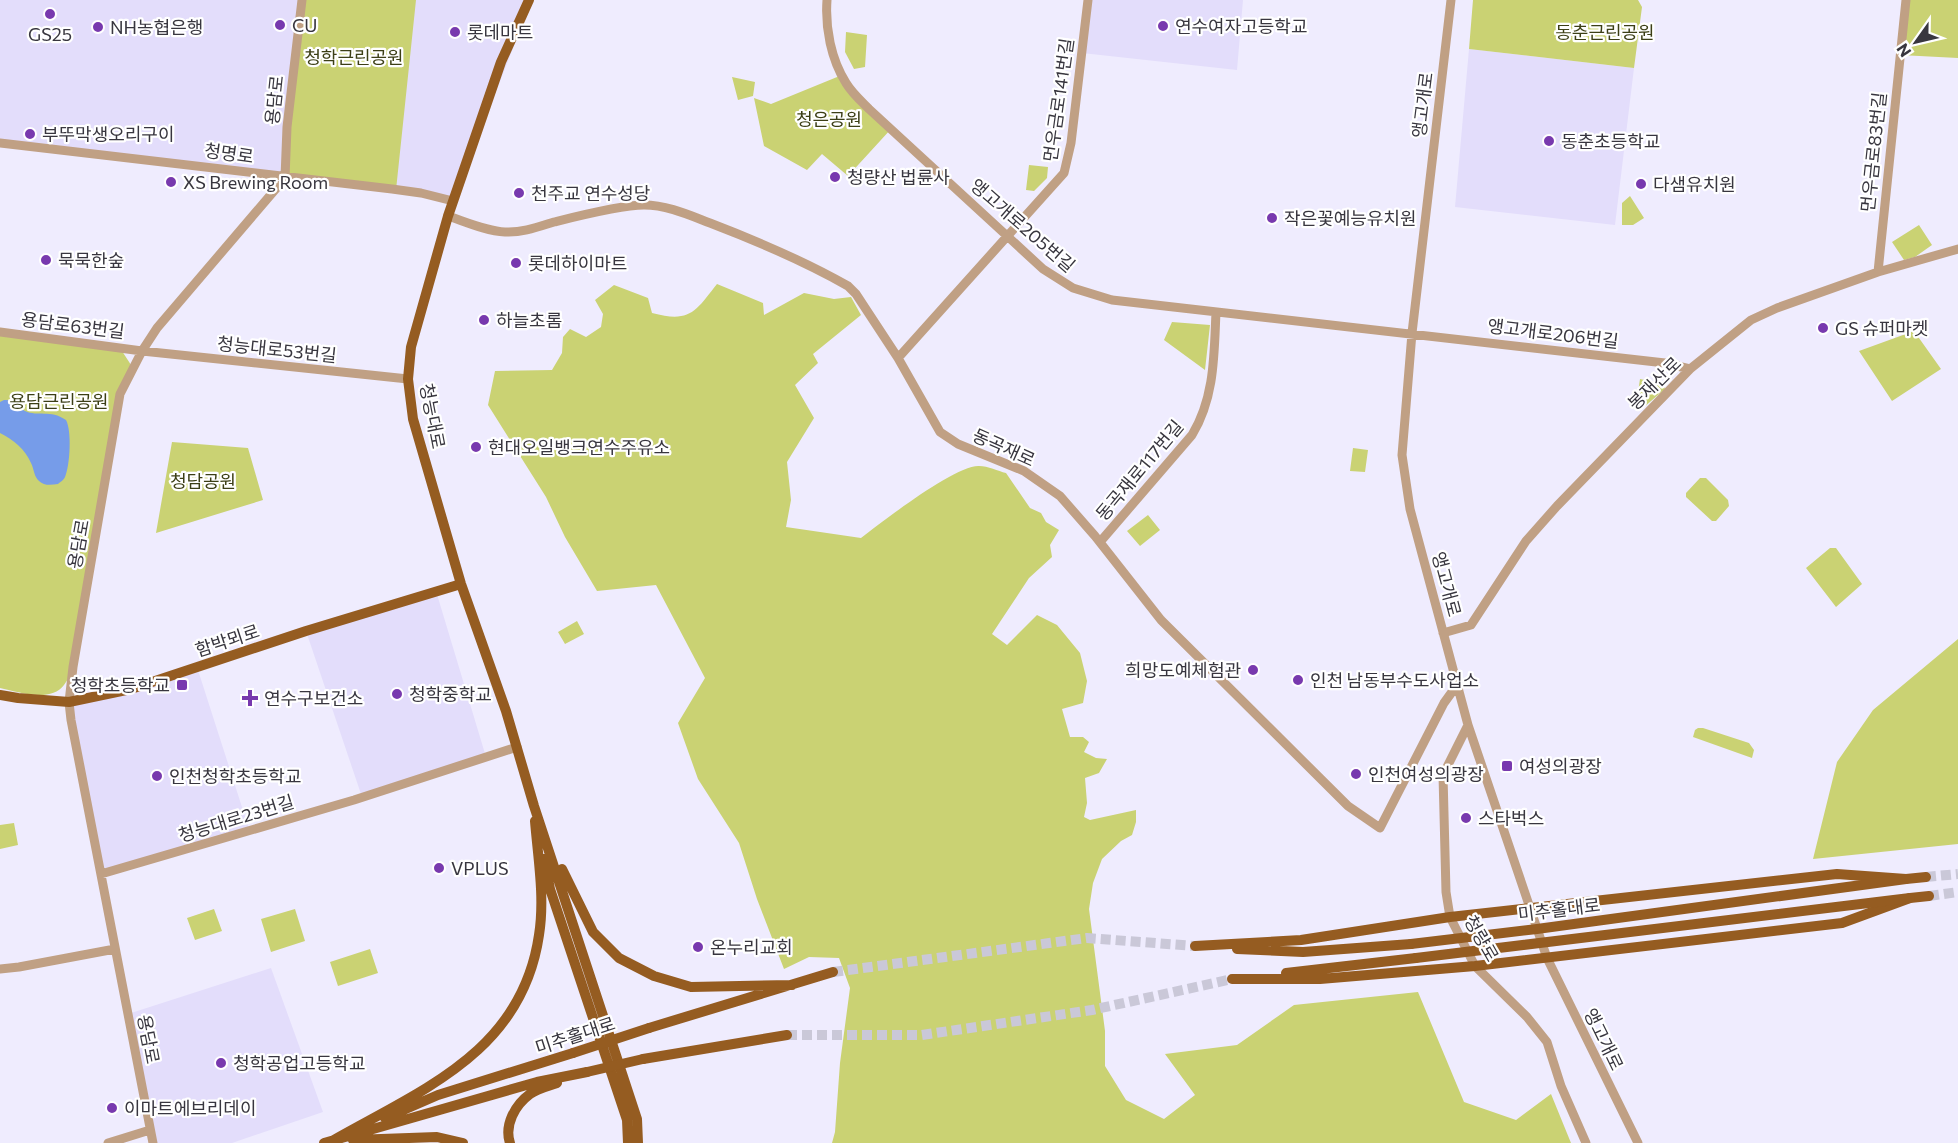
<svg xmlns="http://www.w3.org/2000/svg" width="1958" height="1143" font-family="Commissioner,'Noto Sans KR',sans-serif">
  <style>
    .built { fill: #e3ddfb }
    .green { fill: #cad273 }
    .water { fill: #769ce9 }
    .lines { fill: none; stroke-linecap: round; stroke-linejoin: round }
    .major-tunnel { stroke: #cac8d8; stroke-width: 10; stroke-dasharray: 10 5; stroke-linecap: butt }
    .minor { stroke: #c0a084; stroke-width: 9 }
    .major { stroke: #955c21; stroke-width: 10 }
    .major-bridge { stroke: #955c21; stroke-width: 10 }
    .poi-dot { fill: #7839ae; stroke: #fff; stroke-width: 2 }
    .labels { text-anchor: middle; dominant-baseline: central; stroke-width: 4.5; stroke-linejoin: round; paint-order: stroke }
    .poi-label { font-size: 18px; fill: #38363f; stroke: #fff; text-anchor: start }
    .park-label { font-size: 18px; fill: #3c3f16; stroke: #fff }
    .street-label { font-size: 18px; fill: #38363f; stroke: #fff }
  </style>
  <rect width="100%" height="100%" fill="#efecfe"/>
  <!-- built -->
  <path class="built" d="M 0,0 L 532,0 L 453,201 L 392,189 L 0,144 Z
    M 1088,0 L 1243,0 L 1237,70 L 1082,53 Z
    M 1469,49 L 1634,68 L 1615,225 L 1455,207 Z
    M 436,591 L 486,757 L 362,797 L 306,631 Z
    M 197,667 L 250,832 L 101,874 L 69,702 Z
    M 271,968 L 323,1112 L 232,1143 L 153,1143 L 128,1014 Z"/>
  <!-- green -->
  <path class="green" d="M 303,0 L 416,0 L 396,190 L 285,178 Z
    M 1473,0 L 1638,0 L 1642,7 L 1634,68 L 1469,49 Z
    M 1906,0 L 1958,0 L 1958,58 L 1900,55 Z
    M 846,32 L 867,35 L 865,67 L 854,69 L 845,52 Z
    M 842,75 L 891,129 L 848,176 L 822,154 L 807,170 L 764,146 L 754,98 L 771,104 Z
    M 732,77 L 755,82 L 753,96 L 738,100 Z
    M 1029,165 L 1048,167 L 1047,178 L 1034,191 L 1026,190 Z
    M 1630,196 L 1644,218 L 1633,225 L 1622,225 L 1622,203 Z
    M 1919,225 L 1932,245 L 1915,257 L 1904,260 L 1892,242 Z
    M 717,284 L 763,303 L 764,315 L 804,293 L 834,299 L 851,297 L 861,315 L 813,354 L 818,363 L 795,385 L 814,418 L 787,462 L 791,500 L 786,527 L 861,538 C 882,522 955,465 979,466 C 988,466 998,471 1006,473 L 1030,508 L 1041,513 L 1046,522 L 1059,530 L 1050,545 L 1052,557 L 1029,578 L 992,634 L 1007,645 L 1037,615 L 1057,625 L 1080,653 L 1087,681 L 1083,703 L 1062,709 L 1070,737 L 1083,737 L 1089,742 L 1084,752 L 1096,758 L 1107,759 L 1099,773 L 1085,778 L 1087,803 L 1084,817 L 1090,820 L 1136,810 L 1136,822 L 1132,835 L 1121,841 L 1102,859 L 1093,883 L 1089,909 L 1105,1031 L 1105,1066 L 1126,1100 L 1164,1119 L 1195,1095 L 1165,1054 L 1237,1045 L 1294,1005 L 1418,992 L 1464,1102 L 1516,1120 L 1551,1094 L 1571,1143 L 832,1143 L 835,1132 L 840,1063 L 850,988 L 839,958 L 809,957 L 784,969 L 757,899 L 739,843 L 698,779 L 678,723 L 705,678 L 656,585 L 597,591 L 565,537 L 546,497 L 488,405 L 495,371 L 552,370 L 562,353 L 563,337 L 570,329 L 586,337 L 601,327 L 603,314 L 595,300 L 614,285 L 648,298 L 652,313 C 690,323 695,312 717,284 Z
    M 1172,322 L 1210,325 L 1205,370 L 1164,340 Z
    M 1914,331 L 1941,369 L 1892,401 L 1859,351 Z
    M 0,333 L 120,348 L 133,368 L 122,390 L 73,667 C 70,673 68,680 64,685 C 51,703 18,692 0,688 Z
    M 1640,379 L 1663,384 L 1665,389 L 1644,407 L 1636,406 Z
    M 172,442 L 248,448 L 263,500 L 156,533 Z
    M 1353,448 L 1368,450 L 1365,472 L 1350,471 Z
    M 1700,478 L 1706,478 L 1728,500 L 1729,506 L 1716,521 L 1712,521 L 1686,497 L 1686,493 Z
    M 1148,515 L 1160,530 L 1140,546 L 1127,531 Z
    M 1830,548 L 1836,548 L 1862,584 L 1836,607 L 1806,568 Z
    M 577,621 L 584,634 L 565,644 L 558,632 Z
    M 1958,639 L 1958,844 L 1813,859 L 1837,762 L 1873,710 Z
    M 1698,728 L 1703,728 L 1749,743 L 1754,750 L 1752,758 L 1693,737 L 1695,730 Z
    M 14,823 L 18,845 L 0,849 L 0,825 Z
    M 214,909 L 222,931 L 195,940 L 187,918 Z
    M 295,909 L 305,941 L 271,952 L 261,919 Z
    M 370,949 L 378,973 L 338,986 L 330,962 Z"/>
  <!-- water -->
  <path class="water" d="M 4,400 C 14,399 17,407 25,411 C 38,417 50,409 66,420 C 72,431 70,466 65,477 C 64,480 60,482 58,484 C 51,485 44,486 39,481 C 34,477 34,469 31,463 C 25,449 14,440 0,433 L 0,402 Z"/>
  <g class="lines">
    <!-- major-tunnel -->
    <path class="major-tunnel" d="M 1926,877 L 1958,874
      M 1929,896 L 1958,892
      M 833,972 L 1087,938 L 1195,946
      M 787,1035 L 922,1035 L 1092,1010 L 1232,979"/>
    <!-- minor -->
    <path class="minor" d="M 827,0 C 825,28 831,59 846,83 C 852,93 861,101 869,109 L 1043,269 L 1073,288 L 1112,300 L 1665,363 L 1690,369
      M 1451,0 L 1412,333 L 1402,455 L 1410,509 L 1468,725 L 1547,958 L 1638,1143
      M 0,143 L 392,189 L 421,193 L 453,201
      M 448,216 C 466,222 486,231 505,232 C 522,233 538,227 554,222 C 578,216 621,205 644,205 C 667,205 689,215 710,223 C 757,241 804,261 848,286 L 856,294 L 898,358 L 940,432 L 958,444 L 1024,471 L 1060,496 L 1095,536 L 1161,620 L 1348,806 L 1380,828 L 1444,703 L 1457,685
      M 1878,272 L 1906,0
      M 0,332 L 142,351 L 408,379
      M 898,358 L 1064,173 L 1071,143 L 1088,0
      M 1100,542 L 1192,435 C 1215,397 1214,354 1216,312
      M 1443,633 L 1471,625 L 1526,541 L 1557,506 L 1690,369 L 1751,320 L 1777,308 L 1878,272 L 1958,249
      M 1468,725 L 1443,775 L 1446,892 L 1450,917 L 1475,966 L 1527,1017 L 1547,1042 L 1561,1086 L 1586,1143
      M 101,874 L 354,800 L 517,747
      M 0,969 L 19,967 L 115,949
      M 108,1143 L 150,1130
      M 153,1143 L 71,720 L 69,702 L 73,667 L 120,394 L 142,351 L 157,328 L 285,178 L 287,127 L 302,0"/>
    <!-- major -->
    <path class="major" d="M 529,0 L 501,62 L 448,216 L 411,347 L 408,379 L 413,419 L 461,584 L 506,711 L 534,806 L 637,1119 L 638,1143
      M 0,695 L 18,698 L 69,702 L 131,689 L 306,631 L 461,584
      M 544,859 L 550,889 L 627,1120 L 628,1143
      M 562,869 L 593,932 L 619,958 L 654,976 L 691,987 L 792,985
      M 1195,946 L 1301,940 L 1450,917 L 1837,874 L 1906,879 L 1926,877
      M 1237,949 L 1303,952 L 1411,944
      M 1286,973 L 1416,958
      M 1232,979 L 1320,979 L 1475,966 L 1842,923 L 1910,898 L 1929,896
      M 649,1028 L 833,972
      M 643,1059 L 787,1035
      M 385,1118 L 438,1095 L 573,1053
      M 353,1140 L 437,1137 L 463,1143
      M 332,1141 C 423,1089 522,1052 539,935 C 545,898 538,858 535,821
      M 324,1143 L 537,1082 L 587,1072
      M 510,1143 C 504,1125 515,1105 530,1094 C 538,1088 549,1086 557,1083"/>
    <!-- major-bridge -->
    <path class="major-bridge" d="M 1411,944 L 1537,929 L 1906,879
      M 1416,958 L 1910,898
      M 573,1053 L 649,1028
      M 587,1072 L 643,1059"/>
  </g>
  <!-- markers -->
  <g class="poi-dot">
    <circle cx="50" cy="14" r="6"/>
    <circle cx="280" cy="25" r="6"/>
    <circle cx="1163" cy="26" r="6"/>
    <circle cx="98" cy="27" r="6"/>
    <circle cx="455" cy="32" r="6"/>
    <circle cx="30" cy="134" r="6"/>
    <circle cx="1549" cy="141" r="6"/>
    <circle cx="835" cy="177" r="6"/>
    <circle cx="171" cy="182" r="6"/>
    <circle cx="1641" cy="184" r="6"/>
    <circle cx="519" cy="193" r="6"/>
    <circle cx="1272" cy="218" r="6"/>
    <circle cx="46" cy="260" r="6"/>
    <circle cx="516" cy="263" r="6"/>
    <circle cx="484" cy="320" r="6"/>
    <circle cx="1823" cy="328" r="6"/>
    <circle cx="476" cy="447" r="6"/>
    <circle cx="1253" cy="670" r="6"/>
    <circle cx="1298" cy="680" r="6"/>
    <rect x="176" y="679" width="12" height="12" rx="3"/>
    <circle cx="397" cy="694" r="6"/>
    <path d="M247 689h6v6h6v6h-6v6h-6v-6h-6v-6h6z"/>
    <rect x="1501" y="760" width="12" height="12" rx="3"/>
    <circle cx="1356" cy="774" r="6"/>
    <circle cx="157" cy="776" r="6"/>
    <circle cx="1466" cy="818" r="6"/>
    <circle cx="439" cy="868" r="6"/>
    <circle cx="698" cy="947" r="6"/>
    <circle cx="221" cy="1063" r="6"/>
    <circle cx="112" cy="1108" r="6"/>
  </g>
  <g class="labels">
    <!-- poi labels -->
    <g class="poi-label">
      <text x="292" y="25">CU</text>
      <text x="1175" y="26">연수여자고등학교</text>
      <text x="110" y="27">NH농협은행</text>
      <text x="467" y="32">롯데마트</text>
      <text x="50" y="34" text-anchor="middle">GS25</text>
      <text x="42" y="134">부뚜막생오리구이</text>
      <text x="1561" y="141">동춘초등학교</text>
      <text x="847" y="177">청량산 법륜사</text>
      <text x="183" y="182">XS Brewing Room</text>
      <text x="1653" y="184">다샘유치원</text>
      <text x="531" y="193">천주교 연수성당</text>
      <text x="1284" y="218">작은꽃예능유치원</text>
      <text x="58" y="260">묵묵한숲</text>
      <text x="528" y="263">롯데하이마트</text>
      <text x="496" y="320">하늘초롬</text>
      <text x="1835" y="328">GS 슈퍼마켓</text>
      <text x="488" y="447">현대오일뱅크연수주유소</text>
      <text x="1241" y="670" text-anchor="end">희망도예체험관</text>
      <text x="1310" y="680">인천 남동부수도사업소</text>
      <text x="170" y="685" text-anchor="end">청학초등학교</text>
      <text x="409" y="694">청학중학교</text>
      <text x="264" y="698">연수구보건소</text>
      <text x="1519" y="766">여성의광장</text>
      <text x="1368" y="774">인천여성의광장</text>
      <text x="169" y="776">인천청학초등학교</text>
      <text x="1478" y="818">스타벅스</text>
      <text x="451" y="868">VPLUS</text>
      <text x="710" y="947">온누리교회</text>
      <text x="233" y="1063">청학공업고등학교</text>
      <text x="124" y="1108">이마트에브리데이</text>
    </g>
    <!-- park labels -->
    <g class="park-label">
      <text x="1605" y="32">동춘근린공원</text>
      <text x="354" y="57">청학근린공원</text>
      <text x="829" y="119">청은공원</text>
      <text x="59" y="401">용담근린공원</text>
      <text x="203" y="481">청담공원</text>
    </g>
    <!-- street labels -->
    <g class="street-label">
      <text transform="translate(274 100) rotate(-84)">용담로</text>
      <text transform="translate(1058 100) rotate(-82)">먼우금로141번길</text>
      <text transform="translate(1422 105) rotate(-83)">앵고개로</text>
      <text transform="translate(1873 152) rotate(-84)">먼우금로83번길</text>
      <text transform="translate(229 153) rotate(8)">청명로</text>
      <text transform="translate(1023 225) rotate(41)">앵고개로205번길</text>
      <text transform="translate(73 325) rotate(7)">용담로63번길</text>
      <text transform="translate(1553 333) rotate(7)">앵고개로206번길</text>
      <text transform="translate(277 349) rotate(6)">청능대로53번길</text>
      <text transform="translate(1654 383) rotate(-45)">봉재산로</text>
      <text transform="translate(433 416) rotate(79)">청능대로</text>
      <text transform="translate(1004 447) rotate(24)">동곡재로</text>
      <text transform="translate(1139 470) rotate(-50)">동곡재로117번길</text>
      <text transform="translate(78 544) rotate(-80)">용담로</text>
      <text transform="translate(1447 584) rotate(75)">앵고개로</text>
      <text transform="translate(227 640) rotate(-18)">함박뫼로</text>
      <text transform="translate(236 818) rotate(-17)">청능대로23번길</text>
      <text transform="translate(1559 909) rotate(-7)">미추홀대로</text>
      <text transform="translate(1482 938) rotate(60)">청량로</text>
      <text transform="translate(575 1035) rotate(-18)">미추홀대로</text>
      <text transform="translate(149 1039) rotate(79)">용담로</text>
      <text transform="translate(1604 1039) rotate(64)">앵고개로</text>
    </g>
  </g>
  <!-- north arrow -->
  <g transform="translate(1916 42) rotate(236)" stroke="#ffffff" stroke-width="4.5" paint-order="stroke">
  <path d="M0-4.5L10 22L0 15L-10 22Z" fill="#38363f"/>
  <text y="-9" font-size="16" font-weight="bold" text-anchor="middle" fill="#38363f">N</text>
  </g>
</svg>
